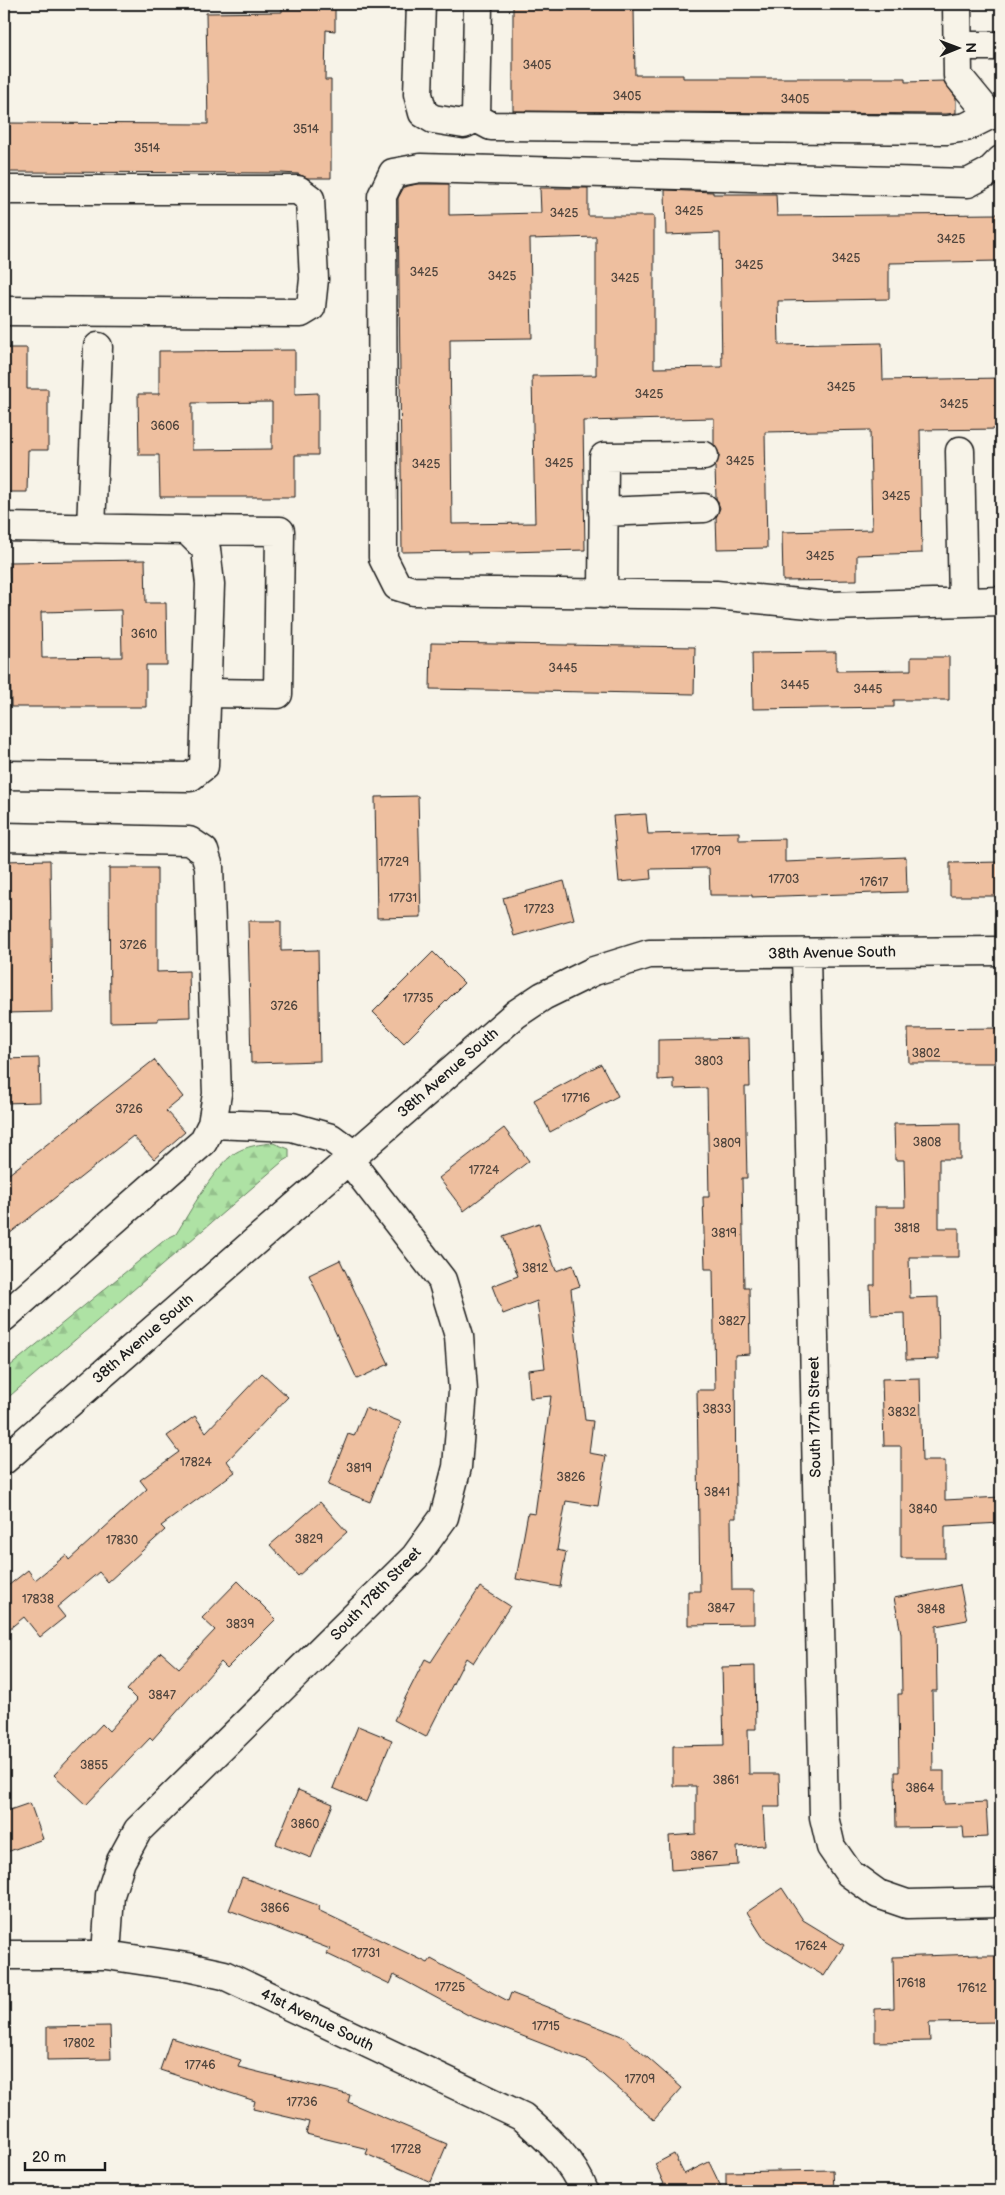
<svg xmlns="http://www.w3.org/2000/svg" width="1005" height="2195" font-family="'Balsamiq Sans',sans-serif">
  <style>
    .forest { fill: url(#forest-firs); stroke: #657f60 }
    .building { fill: #eebf9f; stroke: #1c1c1c; fill-rule: evenodd }
    .lines { fill: none; stroke-linecap: round; stroke-linejoin: round }
    .minor-casing { stroke: #1c1c1c; stroke-width: 31 }
    .minor { stroke: #f7f3e8; stroke-width: 28 }
    .labels { text-anchor: middle; dominant-baseline: central; stroke-width: 4.5; stroke-linejoin: round; paint-order: stroke }
    .number-label { font-size: 12px; fill: #50453d }
    .street-label { font-size: 15px; fill: #1c1c1c; stroke: #f7f3e8 }
  </style>
  <defs>
    <pattern id="forest-firs" width="22" height="20" patternUnits="userSpaceOnUse" patternTransform="scale(1.25)"><rect width="22" height="20" fill="#aee2a4"/><path d="M5 1l3.5 6h-7zM16 11l3.5 6h-7z" fill="#95c18d"/></pattern>
  </defs>
  <rect width="100%" height="100%" fill="#f7f3e8"/>
  <filter id="ink" filterUnits="userSpaceOnUse"><feTurbulence type="fractalNoise" baseFrequency=".02" numOctaves="2"/><feDisplacementMap in="SourceGraphic" scale="10" xChannelSelector="R" yChannelSelector="G"/><feConvolveMatrix kernelMatrix="1 2 1 2 8 2 1 2 1" color-interpolation-filters="sRGB"/></filter>
  <g filter="url(#ink)">
    <!-- forest -->
    <path class="forest" d="M 273,1143 L 289,1149 L 289,1158 L 282,1162 L 4,1401 L 4,1371 L 166,1239 L 176,1234 C 190,1212 214,1167 235,1153 C 246,1146 261,1144 273,1143 Z"/>
    <!-- building -->
    <path class="building" d="M 282,4 L 335,4 L 335,31 L 326,30 L 325,80 L 331,80 L 331,178 L 307,178 L 298,174 L 281,173 L 4,172 L 4,123 L 208,124 L 206,13 L 282,12 Z
      M 513,4 L 563,4 L 561,9 L 634,8 L 635,75 L 683,75 L 683,78 L 905,78 L 905,82 L 944,81 L 956,98 L 956,113 L 946,114 L 513,111 Z
      M 417,184 L 449,184 L 449,215 L 541,213 L 540,188 L 588,188 L 588,216 L 654,216 L 654,368 L 722,367 L 720,233 L 666,235 L 665,190 L 713,192 L 713,194 L 776,194 L 777,216 L 998,214 L 999,261 L 889,263 L 889,299 L 778,301 L 779,345 L 882,343 L 883,380 L 1001,378 L 1001,429 L 920,430 L 922,553 L 857,555 L 857,580 L 783,581 L 782,532 L 872,530 L 870,430 L 765,432 L 767,548 L 717,549 L 716,517 L 720,508 L 716,498 L 715,467 L 720,455 L 714,445 L 714,418 L 583,421 L 585,550 L 468,553 L 468,551 L 402,552 L 398,198 L 404,187 ZM 596,237 L 596,375 L 532,376 L 535,523 L 452,524 L 450,339 L 532,338 L 530,239 Z
      M 4,348 L 27,348 L 27,389 L 48,389 L 48,450 L 28,450 L 27,492 L 4,492 Z
      M 295,350 L 295,394 L 318,393 L 318,455 L 295,455 L 295,497 L 160,497 L 159,455 L 139,455 L 138,394 L 159,394 L 159,351 ZM 272,402 L 272,449 L 192,450 L 192,403 Z
      M 145,560 L 146,603 L 166,603 L 167,665 L 146,665 L 146,707 L 11,707 L 10,665 L 4,665 L 4,603 L 10,603 L 9,562 ZM 121,610 L 122,657 L 42,658 L 41,612 Z
      M 431,643 L 695,647 L 694,694 L 430,689 Z
      M 836,652 L 836,671 L 911,670 L 911,657 L 949,657 L 949,700 L 894,700 L 894,707 L 753,709 L 752,653 Z
      M 418,796 L 421,917 L 377,918 L 375,797 Z
      M 646,814 L 648,834 L 739,832 L 739,840 L 785,839 L 785,862 L 906,857 L 907,892 L 752,897 L 752,895 L 710,895 L 709,868 L 650,869 L 651,879 L 619,882 L 613,816 Z
      M 50,860 L 52,1012 L 4,1013 L 4,861 Z
      M 1001,862 L 1001,896 L 950,896 L 950,863 Z
      M 109,868 L 157,868 L 157,972 L 189,971 L 190,1017 L 158,1018 L 158,1021 L 110,1022 Z
      M 564,881 L 574,919 L 514,936 L 503,898 Z
      M 248,921 L 281,921 L 281,951 L 318,950 L 320,1061 L 251,1063 Z
      M 433,952 L 464,983 L 404,1043 L 373,1012 Z
      M 1001,1028 L 1001,1063 L 909,1063 L 908,1029 Z
      M 749,1038 L 750,1087 L 745,1087 L 747,1178 L 742,1178 L 744,1287 L 749,1287 L 750,1354 L 735,1355 L 736,1518 L 731,1518 L 732,1590 L 754,1590 L 754,1624 L 688,1625 L 688,1591 L 700,1591 L 697,1390 L 715,1390 L 713,1269 L 705,1269 L 703,1197 L 709,1197 L 707,1088 L 674,1089 L 674,1079 L 658,1080 L 658,1040 Z
      M 39,1058 L 40,1102 L 4,1103 L 4,1059 Z
      M 154,1060 L 183,1097 L 166,1111 L 185,1132 L 154,1159 L 133,1136 L 4,1238 L 4,1178 Z
      M 601,1064 L 618,1096 L 550,1132 L 534,1100 Z
      M 960,1123 L 960,1159 L 939,1159 L 939,1228 L 959,1228 L 959,1257 L 909,1257 L 910,1298 L 938,1297 L 939,1359 L 906,1360 L 905,1313 L 871,1314 L 870,1285 L 875,1285 L 875,1207 L 905,1207 L 904,1160 L 895,1160 L 894,1124 Z
      M 504,1128 L 529,1161 L 464,1211 L 439,1178 Z
      M 539,1223 L 556,1271 L 573,1265 L 580,1286 L 571,1289 L 585,1420 L 593,1421 L 589,1453 L 606,1456 L 598,1506 L 566,1501 L 557,1550 L 566,1552 L 560,1587 L 516,1579 L 528,1513 L 535,1514 L 551,1396 L 530,1398 L 528,1370 L 545,1368 L 537,1301 L 503,1314 L 492,1286 L 518,1276 L 503,1236 Z
      M 340,1260 L 389,1364 L 357,1379 L 309,1275 Z
      M 262,1373 L 288,1397 L 227,1461 L 235,1472 L 161,1526 L 165,1530 L 108,1582 L 99,1572 L 57,1607 L 65,1617 L 40,1637 L 24,1617 L 4,1633 L 4,1589 L 28,1570 L 35,1580 L 66,1555 L 69,1560 L 147,1489 L 140,1480 L 179,1452 L 167,1436 L 195,1416 L 206,1432 Z
      M 920,1378 L 922,1461 L 945,1461 L 945,1500 L 1001,1497 L 1001,1523 L 945,1526 L 945,1558 L 901,1558 L 901,1446 L 884,1446 L 882,1379 Z
      M 365,1408 L 401,1422 L 370,1502 L 328,1485 L 348,1434 L 354,1436 Z
      M 320,1502 L 347,1532 L 298,1576 L 270,1545 Z
      M 238,1581 L 276,1619 L 227,1668 L 221,1662 L 152,1740 L 150,1738 L 86,1805 L 54,1775 L 102,1724 L 109,1731 L 137,1700 L 127,1690 L 161,1652 L 179,1668 L 215,1630 L 202,1618 Z
      M 960,1585 L 967,1620 L 936,1626 L 937,1691 L 932,1691 L 933,1771 L 944,1771 L 944,1804 L 986,1802 L 988,1837 L 964,1838 L 963,1827 L 896,1828 L 895,1772 L 899,1772 L 898,1694 L 902,1694 L 901,1633 L 894,1598 Z
      M 480,1587 L 510,1606 L 473,1663 L 466,1658 L 426,1737 L 394,1720 L 425,1659 L 431,1662 Z
      M 755,1666 L 756,1729 L 748,1729 L 749,1774 L 779,1774 L 780,1807 L 763,1807 L 765,1845 L 737,1847 L 738,1865 L 671,1870 L 669,1836 L 696,1834 L 696,1786 L 673,1786 L 673,1746 L 724,1745 L 722,1667 Z
      M 358,1726 L 392,1740 L 366,1802 L 333,1788 Z
      M 298,1790 L 333,1804 L 311,1858 L 276,1844 Z
      M 30,1803 L 43,1839 L 4,1853 L 4,1812 Z
      M 242,1877 L 320,1906 L 318,1910 L 428,1963 L 431,1959 L 508,2001 L 511,1993 L 624,2037 L 682,2088 L 654,2120 L 587,2061 L 468,2015 L 394,1975 L 390,1984 L 327,1954 L 330,1949 L 229,1910 Z
      M 782,1888 L 803,1920 L 844,1945 L 824,1976 L 764,1939 L 747,1912 Z
      M 978,1954 L 978,1956 L 1001,1956 L 1001,2022 L 929,2023 L 930,2041 L 875,2042 L 875,2009 L 894,2008 L 893,1957 Z
      M 110,2026 L 111,2059 L 47,2060 L 47,2027 Z
      M 171,2038 L 241,2060 L 238,2067 L 350,2095 L 348,2102 L 447,2144 L 431,2182 L 366,2154 L 368,2149 L 306,2134 L 309,2122 L 253,2109 L 255,2101 L 160,2070 Z
      M 674,2154 L 684,2174 L 709,2162 L 723,2191 L 648,2191 L 664,2184 L 655,2164 Z
      M 833,2170 L 834,2191 L 726,2191 L 726,2172 Z"/>
    <g class="lines">
      <defs>
        <path id="minor" d="M 421,4 L 418,94 L 423,113 L 433,119 L 464,124 L 476,118
          M 478,4 L 476,118 L 491,126 L 947,130 L 966,127 L 990,115 L 1001,115
          M 957,4 L 958,76 L 990,115
          M 958,46 L 1001,46
          M 1001,160 L 989,172 L 968,183 L 420,168 L 393,173 L 382,196 L 383,558 L 397,586 L 413,591 L 716,595 L 830,606 L 1001,601
          M 4,190 L 298,190 L 310,199 L 314,279 L 311,307 L 301,313 L 4,311
          M 960,451 L 963,602
          M 603,512 L 704,508
          M 4,527 L 187,530 L 206,549 L 210,584 L 204,766 L 190,777 L 4,775
          M 91,529 L 98,347
          M 187,530 L 280,531 L 278,694 L 206,693
          M 603,594 L 604,457 L 704,456
          M 4,837 L 189,841 L 204,851 L 209,867 L 217,1094 L 212,1124 L 203,1142 L 4,1317
          M 806,954 L 824,1817 L 831,1847 L 849,1873 L 878,1894 L 907,1904 L 1001,1902
          M 212,1124 L 292,1127 L 331,1138 L 354,1155
          M 4,1460 L 516,1014 L 543,996 L 594,971 L 649,954 L 1001,951
          M 4,1955 L 106,1955 L 187,1967 L 224,1975 L 523,2117 C 547,2138 573,2161 584,2191
          M 106,1955 L 110,1895 L 121,1861 L 138,1830 L 415,1557 L 444,1517 L 457,1467 L 463,1391 L 459,1336 L 442,1280 L 349,1160"/>
      </defs>
      <!-- minor casing -->
      <use href="#minor" class="minor-casing"/>
      <!-- minor -->
      <use href="#minor" class="minor"/>
    </g>
  </g>
  <g class="labels">
    <!-- number labels -->
    <g class="number-label">
      <text x="537" y="65">3405</text>
      <text x="627" y="96">3405</text>
      <text x="795" y="99">3405</text>
      <text x="306" y="129">3514</text>
      <text x="147" y="148">3514</text>
      <text x="689" y="211">3425</text>
      <text x="564" y="213">3425</text>
      <text x="951" y="239">3425</text>
      <text x="846" y="258">3425</text>
      <text x="749" y="265">3425</text>
      <text x="424" y="272">3425</text>
      <text x="502" y="276">3425</text>
      <text x="625" y="278">3425</text>
      <text x="841" y="387">3425</text>
      <text x="649" y="394">3425</text>
      <text x="954" y="404">3425</text>
      <text x="165" y="426">3606</text>
      <text x="740" y="461">3425</text>
      <text x="559" y="463">3425</text>
      <text x="426" y="464">3425</text>
      <text x="896" y="496">3425</text>
      <text x="820" y="556">3425</text>
      <text x="144" y="634">3610</text>
      <text x="563" y="668">3445</text>
      <text x="795" y="685">3445</text>
      <text x="868" y="689">3445</text>
      <text x="706" y="851">17709</text>
      <text x="394" y="862">17729</text>
      <text x="784" y="879">17703</text>
      <text x="874" y="882">17617</text>
      <text x="403" y="898">17731</text>
      <text x="539" y="909">17723</text>
      <text x="133" y="945">3726</text>
      <text x="418" y="998">17735</text>
      <text x="284" y="1006">3726</text>
      <text x="926" y="1053">3802</text>
      <text x="709" y="1061">3803</text>
      <text x="576" y="1098">17716</text>
      <text x="129" y="1109">3726</text>
      <text x="927" y="1142">3808</text>
      <text x="727" y="1143">3809</text>
      <text x="484" y="1170">17724</text>
      <text x="907" y="1228">3818</text>
      <text x="724" y="1233">3819</text>
      <text x="535" y="1268">3812</text>
      <text x="732" y="1321">3827</text>
      <text x="717" y="1409">3833</text>
      <text x="902" y="1412">3832</text>
      <text x="196" y="1462">17824</text>
      <text x="359" y="1468">3819</text>
      <text x="571" y="1477">3826</text>
      <text x="717" y="1492">3841</text>
      <text x="923" y="1509">3840</text>
      <text x="309" y="1539">3829</text>
      <text x="122" y="1540">17830</text>
      <text x="38" y="1599">17838</text>
      <text x="721" y="1608">3847</text>
      <text x="931" y="1609">3848</text>
      <text x="240" y="1624">3839</text>
      <text x="162" y="1695">3847</text>
      <text x="94" y="1765">3855</text>
      <text x="726" y="1780">3861</text>
      <text x="920" y="1788">3864</text>
      <text x="305" y="1824">3860</text>
      <text x="704" y="1856">3867</text>
      <text x="275" y="1908">3866</text>
      <text x="811" y="1946">17624</text>
      <text x="366" y="1953">17731</text>
      <text x="911" y="1983">17618</text>
      <text x="450" y="1987">17725</text>
      <text x="972" y="1988">17612</text>
      <text x="546" y="2026">17715</text>
      <text x="79" y="2043">17802</text>
      <text x="200" y="2065">17746</text>
      <text x="640" y="2079">17709</text>
      <text x="302" y="2102">17736</text>
      <text x="406" y="2149">17728</text>
    </g>
    <!-- street labels -->
    <g class="street-label">
      <text transform="translate(832 953) rotate(-1)">38th Avenue South</text>
      <text transform="translate(448 1073) rotate(-41)">38th Avenue South</text>
      <text transform="translate(143 1339) rotate(-41)">38th Avenue South</text>
      <text transform="translate(815 1417) rotate(-91)">South 177th Street</text>
      <text transform="translate(376 1594) rotate(-46)">South 178th Street</text>
      <text transform="translate(317 2020) rotate(26)">41st Avenue South</text>
    </g>
  </g>
  <!-- margin -->
  <rect width="1005" height="2195" fill="none" stroke="#f7f3e8" stroke-width="20"/>
  <rect x="10" y="10" width="985" height="2175" fill="none" stroke="#1c1c1c" stroke-width="2" filter="url(#ink)"/>
  <!-- north arrow -->
  <g transform="translate(958 48) rotate(89)" stroke="#f7f3e8" stroke-width="4" paint-order="stroke">
  <path d="M0-4L9 19L0 12L-9 19Z" fill="#1c1c1c"/>
  <text y="-8" font-size="14" font-weight="bold" text-anchor="middle" fill="#1c1c1c">N</text>
  </g>
  <!-- scale -->
  <path d="M25 2162v8h80v-8" fill="none" stroke="#1c1c1c" stroke-width="2.5"/>
  <text x="32" y="2162" font-size="15" fill="#1c1c1c" stroke="#f7f3e8" stroke-width="4" paint-order="stroke">20 m</text>
</svg>
